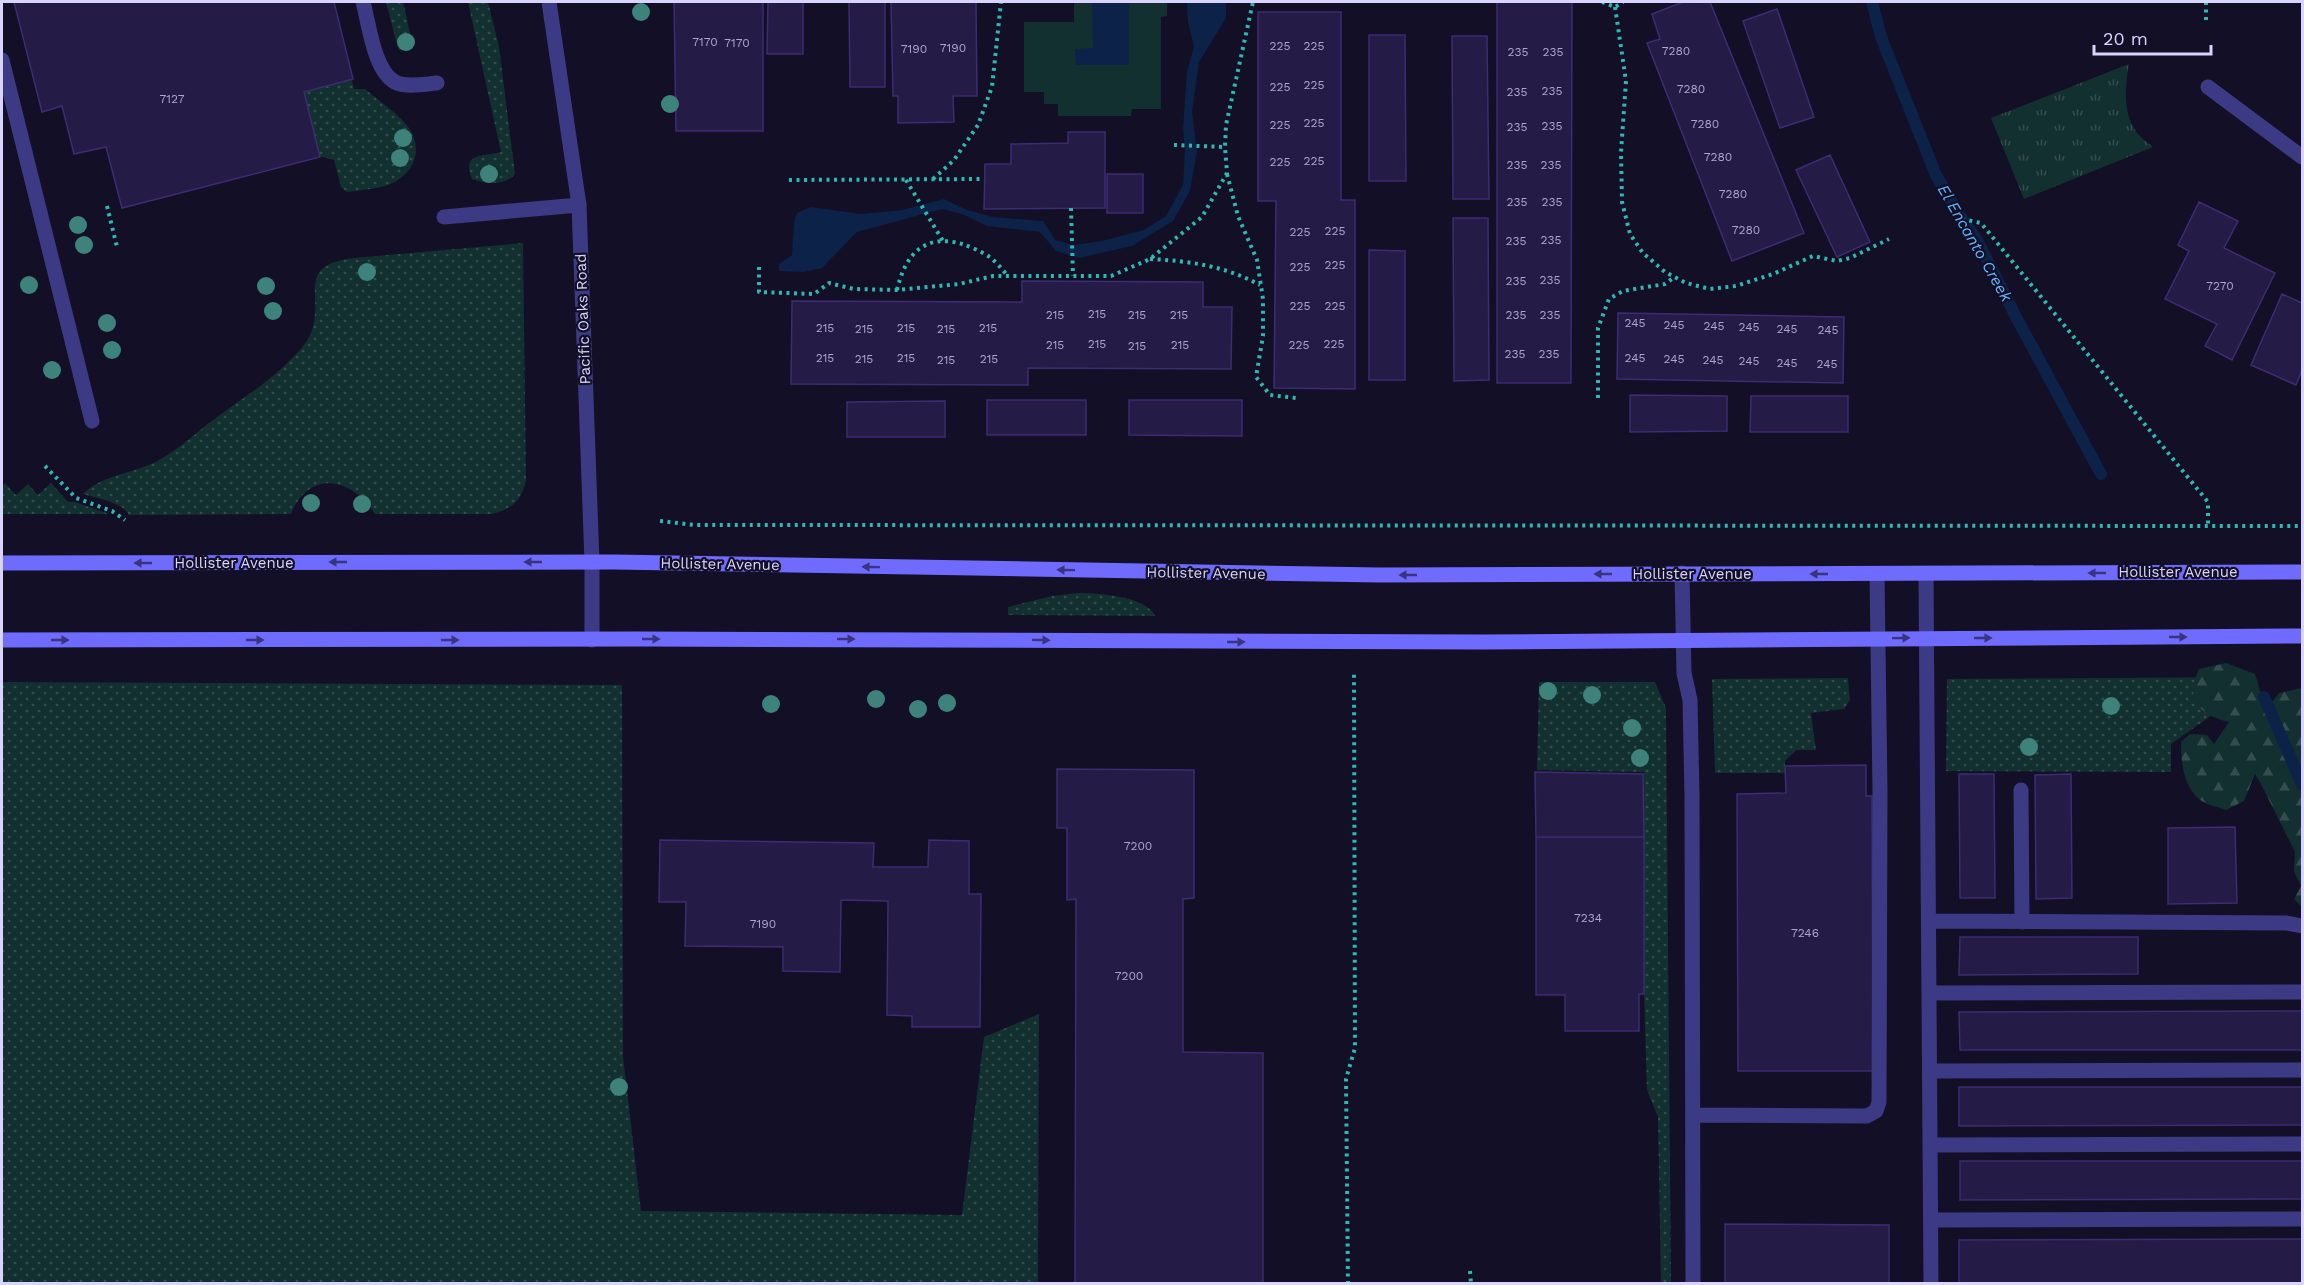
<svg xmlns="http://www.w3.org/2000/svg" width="2304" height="1285" font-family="'Work Sans',sans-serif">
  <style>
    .grass { fill: url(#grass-dots) }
    .forest { fill: url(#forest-firs) }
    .park { fill: url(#park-tufts) }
    .pitch { fill: #12302f }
    .water { fill: #0c2248 }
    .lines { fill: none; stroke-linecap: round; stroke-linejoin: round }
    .stream { stroke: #0c2248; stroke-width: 12 }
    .building { fill: #241b47; stroke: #3b2d73; stroke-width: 1.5 }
    .path { stroke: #2fb8b0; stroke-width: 4; stroke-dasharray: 3 4.5; stroke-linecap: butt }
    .service { stroke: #3d3a85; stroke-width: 15 }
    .minor { stroke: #3d3a85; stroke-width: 15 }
    .tertiary { stroke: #3d3a85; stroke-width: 15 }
    .secondary { stroke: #6f6bff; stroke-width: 15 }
    .tree { fill: #3d827b }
    .oneway { fill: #38347d }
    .labels { text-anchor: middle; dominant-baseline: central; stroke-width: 4.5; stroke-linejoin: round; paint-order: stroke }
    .number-label { font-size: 12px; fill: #aca6d1 }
    .street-label { font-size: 15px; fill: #d9d4ff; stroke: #130f26 }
    .water-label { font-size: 16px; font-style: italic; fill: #62b6ff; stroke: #130f26 }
  </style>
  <defs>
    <pattern id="grass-dots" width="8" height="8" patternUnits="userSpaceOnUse" patternTransform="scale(1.5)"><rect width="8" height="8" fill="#12302f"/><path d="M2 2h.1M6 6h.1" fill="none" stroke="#344d4e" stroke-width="1.8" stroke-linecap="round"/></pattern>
    <pattern id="forest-firs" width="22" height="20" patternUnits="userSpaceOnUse" patternTransform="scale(1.5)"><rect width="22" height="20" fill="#12302f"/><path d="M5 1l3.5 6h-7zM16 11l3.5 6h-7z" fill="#344d4e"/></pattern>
    <pattern id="park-tufts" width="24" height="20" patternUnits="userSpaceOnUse" patternTransform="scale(1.5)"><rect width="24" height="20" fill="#12302f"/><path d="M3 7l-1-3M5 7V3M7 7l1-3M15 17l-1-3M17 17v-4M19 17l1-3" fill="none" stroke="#344d4e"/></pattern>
  </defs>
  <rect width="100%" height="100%" fill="#130f26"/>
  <!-- grass -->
  <path class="grass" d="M 386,2 L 403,2 L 412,42 L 409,51 L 399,50 L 397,45 Z
    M 468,2 L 488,2 L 499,47 L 515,174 C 505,186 485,184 472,179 C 461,152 483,157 501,152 Z
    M 351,77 L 354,89 L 365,89 C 378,100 393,110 404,122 C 424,143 418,170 393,183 C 380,189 361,190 347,192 L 341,187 L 334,160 L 316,155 L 299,90 Z
    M 523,243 L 526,481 C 521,501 512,509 492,514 L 375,514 C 352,477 309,469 291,514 L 129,515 C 122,502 96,498 83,494 C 104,473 136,474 161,459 C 178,449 194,435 209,423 C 233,405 260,388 282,368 C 293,357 305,347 311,333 C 325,296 294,265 354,258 Z
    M 5,483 L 16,495 L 28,484 L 38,495 L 51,483 L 68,502 L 75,502 L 109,514 L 2,514 L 2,486 Z
    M 1078,593 C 1097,593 1147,596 1155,616 L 1008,615 L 1008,607 L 1052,596 Z
    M 2247,677 L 2246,691 L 2171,744 L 2171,772 L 1946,771 L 1947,679 Z
    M 1848,678 L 1850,700 L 1844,709 L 1811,713 L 1816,750 L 1796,750 L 1785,761 L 1785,773 L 1715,773 L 1712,679 Z
    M 2,682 L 622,685 L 623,1056 L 641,1211 L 962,1215 L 984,1037 L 1039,1014 L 1038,1283 L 2,1283 Z
    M 1539,682 L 1655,682 L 1666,708 L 1671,1283 L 1661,1283 L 1658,1117 L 1647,1090 L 1644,994 L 1644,772 L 1537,770 Z"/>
  <!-- forest -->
  <path class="forest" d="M 2226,663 L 2255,674 L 2266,710 L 2279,693 L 2302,688 L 2302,907 L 2294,899 L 2301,886 L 2294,871 L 2295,852 L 2261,784 L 2255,774 L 2244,801 L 2226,810 C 2218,807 2206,805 2199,799 C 2183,785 2181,762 2181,742 L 2190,734 L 2207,735 L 2214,744 L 2229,722 C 2212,718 2192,709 2193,688 C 2193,682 2197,674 2199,669 Z"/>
  <!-- park -->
  <path class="park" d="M 2129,64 C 2125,87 2122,114 2138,134 C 2142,139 2148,143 2153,147 L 2024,199 L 1991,118 Z"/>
  <!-- pitch -->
  <path class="pitch" d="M 1074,2 L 1167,2 L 1167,16 L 1161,17 L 1161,109 L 1132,109 L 1131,116 L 1058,116 L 1058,104 L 1044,104 L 1044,92 L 1024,92 L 1024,22 L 1074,22 Z"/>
  <!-- water -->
  <path class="water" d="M 1092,2 L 1129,2 L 1129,65 L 1076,65 L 1075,49 L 1093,48 Z
    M 1187,2 L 1226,2 L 1226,18 L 1199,62 L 1192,112 L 1197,151 L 1190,191 L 1173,221 L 1132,246 L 1079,258 L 1056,251 L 1040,232 L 987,226 L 962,214 L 942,209 L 857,232 L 822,268 L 804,272 L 779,271 L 779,264 L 792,255 L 794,222 L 797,213 L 811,207 L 861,214 L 902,210 L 944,199 L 967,210 L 993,217 L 1043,221 L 1055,240 L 1074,245 L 1102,241 L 1144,230 L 1166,216 L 1183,185 L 1185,150 L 1183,128 L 1187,72 L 1194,47 L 1188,22 Z"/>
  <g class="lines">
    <!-- stream -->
    <path class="stream" d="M 1872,2 L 1881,37 L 1936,175 L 1962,219 L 1977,240 L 2016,317 L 2101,474
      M 2264,697 L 2302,784"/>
  </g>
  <!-- building -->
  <path class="building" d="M 14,2 L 334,2 L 353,79 L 304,92 L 320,157 L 122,208 L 106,147 L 74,154 L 62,106 L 42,112 Z
    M 674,2 L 763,2 L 763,131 L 676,131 Z
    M 768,2 L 803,2 L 803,54 L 767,54 Z
    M 849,2 L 885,2 L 885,87 L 850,87 Z
    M 891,2 L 976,2 L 977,96 L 953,96 L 954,122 L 898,123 L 898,96 L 893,96 Z
    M 1497,2 L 1572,2 L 1571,383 L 1497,383 Z
    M 1683,2 L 1710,2 L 1804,233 L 1732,261 L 1647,43 L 1660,39 L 1652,14 Z
    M 1777,9 L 1814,117 L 1780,128 L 1743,21 Z
    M 1258,12 L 1341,12 L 1341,200 L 1355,200 L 1355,389 L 1274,388 L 1276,201 L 1258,201 Z
    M 1369,35 L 1405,35 L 1406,181 L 1369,181 Z
    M 1452,36 L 1487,36 L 1489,199 L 1453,199 Z
    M 1068,132 L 1105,132 L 1105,208 L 984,209 L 985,164 L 1011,164 L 1011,144 L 1068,143 Z
    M 1830,155 L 1870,242 L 1837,257 L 1796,170 Z
    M 1107,174 L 1143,174 L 1143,213 L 1107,213 Z
    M 2199,202 L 2238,221 L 2224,248 L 2275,273 L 2232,360 L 2205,346 L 2217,324 L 2165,299 L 2189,251 L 2178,245 Z
    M 1453,218 L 1488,218 L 1489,380 L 1454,381 Z
    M 1369,250 L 1405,251 L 1405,380 L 1369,380 Z
    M 1022,281 L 1203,282 L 1203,307 L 1232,307 L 1231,369 L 1028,368 L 1028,385 L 791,384 L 792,301 L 1022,302 Z
    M 2282,294 L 2302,303 L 2302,370 L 2296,385 L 2251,365 Z
    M 1618,313 L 1844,317 L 1843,383 L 1617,379 Z
    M 1630,395 L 1727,396 L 1727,431 L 1630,432 Z
    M 1751,396 L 1848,396 L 1848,432 L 1750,432 Z
    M 987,400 L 1086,400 L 1086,435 L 987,435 Z
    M 1129,400 L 1242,400 L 1242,436 L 1129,435 Z
    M 945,401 L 945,437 L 847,437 L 847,402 Z
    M 1866,765 L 1866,796 L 1872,796 L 1873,1071 L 1738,1071 L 1737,794 L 1786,793 L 1785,766 Z
    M 1057,769 L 1194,770 L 1194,898 L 1183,899 L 1183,1052 L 1263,1053 L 1263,1284 L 1075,1284 L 1076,899 L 1067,900 L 1067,828 L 1057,828 Z
    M 1535,772 L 1643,774 L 1644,837 L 1536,837 Z
    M 1959,774 L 1994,774 L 1995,898 L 1960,898 Z
    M 2071,774 L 2072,898 L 2036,899 L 2035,775 Z
    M 2235,827 L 2237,903 L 2168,904 L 2168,828 Z
    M 1536,837 L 1644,837 L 1644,994 L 1639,994 L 1639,1031 L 1565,1031 L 1565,995 L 1536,995 Z
    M 660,840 L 874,843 L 873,867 L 928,867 L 929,840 L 969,841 L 969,894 L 981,894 L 980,1027 L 912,1027 L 912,1016 L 887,1015 L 888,901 L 841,900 L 840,972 L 783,971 L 783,947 L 685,946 L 686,902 L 659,902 Z
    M 1960,937 L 2138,937 L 2138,974 L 1959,975 Z
    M 2302,1011 L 2302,1050 L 1960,1050 L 1959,1012 Z
    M 1959,1087 L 2302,1087 L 2302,1125 L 1959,1126 Z
    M 1960,1161 L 2302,1161 L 2302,1199 L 1960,1200 Z
    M 1725,1224 L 1889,1225 L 1889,1284 L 1725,1284 Z
    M 2302,1239 L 2302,1284 L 1959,1284 L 1959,1240 Z"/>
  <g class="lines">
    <!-- path -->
    <path class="path" d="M 1602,2 L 1615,7 L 1623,2
      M 2206,2 L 2206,20
      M 1615,7 L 1626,81 L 1621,152 L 1622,202 L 1630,234 L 1643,253 L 1665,272 L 1686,283 L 1710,289 L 1736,286 L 1773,274 L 1813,256 L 1837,261 L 1850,258 L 1889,239
      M 1174,145 L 1225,147
      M 1227,174 L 1238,216 L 1257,260 L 1263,299 L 1263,336 L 1256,377 L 1270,395 L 1296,398
      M 933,179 L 954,160 L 978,125 L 992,87 L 1001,2
      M 789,180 L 984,179
      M 906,180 L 943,241
      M 107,206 L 117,247
      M 1071,208 L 1073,276
      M 1962,219 L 1981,223 L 2208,502 L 2208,526
      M 1150,259 C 1190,261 1225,266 1260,285
      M 759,267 L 759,292 L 814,294 L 829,283 L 854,289 L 897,290 L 959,284 L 993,276 L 1111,276 L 1150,259 L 1202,217 L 1227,173 L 1225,147 L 1226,125 L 1253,2
      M 897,290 C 905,255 924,233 962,244 C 971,247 983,252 991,258 C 997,263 1002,269 1007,275
      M 1598,398 L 1598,328 L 1609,299 L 1623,291 L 1665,284 L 1673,278
      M 45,466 L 76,498 L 112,511 L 125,520
      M 660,521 L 695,525 L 2302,526
      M 1470,1271 L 1471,1284
      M 1348,1284 L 1346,1079 L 1355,1048 L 1354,674"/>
    <!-- service -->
    <path class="service" d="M 363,2 C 369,24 374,71 395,82 C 406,88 425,84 437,83
      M 2,60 L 92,421
      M 444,217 L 579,205
      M 1682,573 L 1684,673 L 1690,700 L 1692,796 L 1693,1284
      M 1926,574 L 1931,1284
      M 2021,790 L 2022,922
      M 1929,921 L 2287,923 L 2302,926
      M 1929,993 L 2302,992
      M 1930,1071 L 2302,1070
      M 1693,1115 L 1867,1116 L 1876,1111 L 1879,1102 L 1880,791 L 1877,574
      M 1930,1145 L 2302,1144
      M 1931,1220 L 2302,1219"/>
    <!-- minor -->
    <path class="minor" d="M 2208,87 L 2302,157"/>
    <!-- tertiary -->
    <path class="tertiary" d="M 549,2 L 579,205 L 592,562 L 592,640"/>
    <!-- secondary -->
    <path class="secondary" d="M 2,563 L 614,562 L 1380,575 L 2302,572
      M 2,640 L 640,639 L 1482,642 L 2302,636"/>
  </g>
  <!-- trees -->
  <g class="tree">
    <circle cx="641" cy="12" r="9"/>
    <circle cx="406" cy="42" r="9"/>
    <circle cx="670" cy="104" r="9"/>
    <circle cx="403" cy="138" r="9"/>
    <circle cx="400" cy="158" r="9"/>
    <circle cx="489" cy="174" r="9"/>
    <circle cx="78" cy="225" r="9"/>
    <circle cx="84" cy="245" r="9"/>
    <circle cx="367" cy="272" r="9"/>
    <circle cx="29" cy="285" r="9"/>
    <circle cx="266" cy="286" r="9"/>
    <circle cx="273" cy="311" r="9"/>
    <circle cx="107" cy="323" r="9"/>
    <circle cx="112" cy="350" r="9"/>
    <circle cx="52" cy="370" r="9"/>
    <circle cx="311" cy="503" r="9"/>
    <circle cx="362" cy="504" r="9"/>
    <circle cx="1548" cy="691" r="9"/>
    <circle cx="1592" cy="695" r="9"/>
    <circle cx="876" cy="699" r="9"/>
    <circle cx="947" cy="703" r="9"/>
    <circle cx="771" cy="704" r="9"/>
    <circle cx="2111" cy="706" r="9"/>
    <circle cx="918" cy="709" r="9"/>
    <circle cx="1632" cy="728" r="9"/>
    <circle cx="2029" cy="747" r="9"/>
    <circle cx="1640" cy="758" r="9"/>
    <circle cx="619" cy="1087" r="9"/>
  </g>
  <!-- one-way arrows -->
  <defs><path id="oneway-solid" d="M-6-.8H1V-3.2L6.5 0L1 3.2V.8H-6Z" transform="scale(1.5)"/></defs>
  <g class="oneway">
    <use href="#oneway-solid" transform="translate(338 562) rotate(180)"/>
    <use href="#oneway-solid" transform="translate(533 562) rotate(-180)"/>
    <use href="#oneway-solid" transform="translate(143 563) rotate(180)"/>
    <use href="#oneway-solid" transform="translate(871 567) rotate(-179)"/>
    <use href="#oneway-solid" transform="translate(1066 570) rotate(-179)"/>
    <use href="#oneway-solid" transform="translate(2097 573) rotate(180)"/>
    <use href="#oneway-solid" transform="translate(1603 574) rotate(180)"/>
    <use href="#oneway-solid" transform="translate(1819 574) rotate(-180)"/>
    <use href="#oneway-solid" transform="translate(1408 575) rotate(180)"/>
    <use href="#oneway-solid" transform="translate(2178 637)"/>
    <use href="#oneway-solid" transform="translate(1901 638) rotate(-1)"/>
    <use href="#oneway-solid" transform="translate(1983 638)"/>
    <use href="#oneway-solid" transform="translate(651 639)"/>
    <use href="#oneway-solid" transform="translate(846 639)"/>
    <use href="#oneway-solid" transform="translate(60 640)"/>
    <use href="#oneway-solid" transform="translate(255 640)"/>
    <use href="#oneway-solid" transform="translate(450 640)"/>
    <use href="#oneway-solid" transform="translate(1041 640) rotate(1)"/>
    <use href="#oneway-solid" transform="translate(1236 642)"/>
  </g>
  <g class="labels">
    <!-- number labels -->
    <g class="number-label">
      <text x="705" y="42">7170</text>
      <text x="737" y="43">7170</text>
      <text x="1280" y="46">225</text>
      <text x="1314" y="46">225</text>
      <text x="953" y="48">7190</text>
      <text x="914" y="49">7190</text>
      <text x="1676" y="51">7280</text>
      <text x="1518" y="52">235</text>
      <text x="1553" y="52">235</text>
      <text x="1314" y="85">225</text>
      <text x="1280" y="87">225</text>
      <text x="1691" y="89">7280</text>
      <text x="1552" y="91">235</text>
      <text x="1517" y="92">235</text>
      <text x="172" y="99">7127</text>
      <text x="1314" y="123">225</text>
      <text x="1705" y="124">7280</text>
      <text x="1280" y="125">225</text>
      <text x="1552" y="126">235</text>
      <text x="1517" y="127">235</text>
      <text x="1718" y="157">7280</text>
      <text x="1314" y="161">225</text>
      <text x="1280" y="162">225</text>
      <text x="1517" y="165">235</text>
      <text x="1551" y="165">235</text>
      <text x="1733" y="194">7280</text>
      <text x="1517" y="202">235</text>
      <text x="1552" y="202">235</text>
      <text x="1746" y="230">7280</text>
      <text x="1335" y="231">225</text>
      <text x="1300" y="232">225</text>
      <text x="1551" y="240">235</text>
      <text x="1516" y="241">235</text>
      <text x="1335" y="265">225</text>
      <text x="1300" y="267">225</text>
      <text x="1550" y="280">235</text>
      <text x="1516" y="281">235</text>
      <text x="2220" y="286">7270</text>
      <text x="1300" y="306">225</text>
      <text x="1335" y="306">225</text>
      <text x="1097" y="314">215</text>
      <text x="1055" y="315">215</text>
      <text x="1137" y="315">215</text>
      <text x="1179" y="315">215</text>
      <text x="1516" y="315">235</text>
      <text x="1550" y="315">235</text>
      <text x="1635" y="323">245</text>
      <text x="1674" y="325">245</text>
      <text x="1714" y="326">245</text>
      <text x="1749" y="327">245</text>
      <text x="825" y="328">215</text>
      <text x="906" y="328">215</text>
      <text x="988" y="328">215</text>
      <text x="864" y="329">215</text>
      <text x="946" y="329">215</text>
      <text x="1787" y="329">245</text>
      <text x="1828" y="330">245</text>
      <text x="1097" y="344">215</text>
      <text x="1334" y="344">225</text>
      <text x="1055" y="345">215</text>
      <text x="1180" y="345">215</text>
      <text x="1299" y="345">225</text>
      <text x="1137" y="346">215</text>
      <text x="1515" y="354">235</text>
      <text x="1549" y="354">235</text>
      <text x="825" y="358">215</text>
      <text x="906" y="358">215</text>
      <text x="1635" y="358">245</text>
      <text x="864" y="359">215</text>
      <text x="989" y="359">215</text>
      <text x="1674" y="359">245</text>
      <text x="946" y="360">215</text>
      <text x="1713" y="360">245</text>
      <text x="1749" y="361">245</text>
      <text x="1787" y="363">245</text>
      <text x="1827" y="364">245</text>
      <text x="1138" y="846">7200</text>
      <text x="1588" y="918">7234</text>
      <text x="763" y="924">7190</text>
      <text x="1805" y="933">7246</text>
      <text x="1129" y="976">7200</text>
    </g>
    <!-- street labels -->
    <g class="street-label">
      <text transform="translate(583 319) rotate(-92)">Pacific Oaks Road</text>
      <text x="234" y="563">Hollister Avenue</text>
      <text transform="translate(720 564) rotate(1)">Hollister Avenue</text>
      <text x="2178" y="572">Hollister Avenue</text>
      <text transform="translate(1206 573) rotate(1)">Hollister Avenue</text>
      <text x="1692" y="574">Hollister Avenue</text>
    </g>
    <!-- water labels -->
    <g class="water-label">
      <text transform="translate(1975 243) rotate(60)">El Encanto Creek</text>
    </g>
  </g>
  <!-- border -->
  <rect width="2304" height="1285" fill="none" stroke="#d9d4ff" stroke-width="6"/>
  <!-- scale -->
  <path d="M2094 45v9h117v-9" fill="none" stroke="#d9d4ff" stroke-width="3"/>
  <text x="2103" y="45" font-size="18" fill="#d9d4ff" stroke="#130f26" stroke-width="4.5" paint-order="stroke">20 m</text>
</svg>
